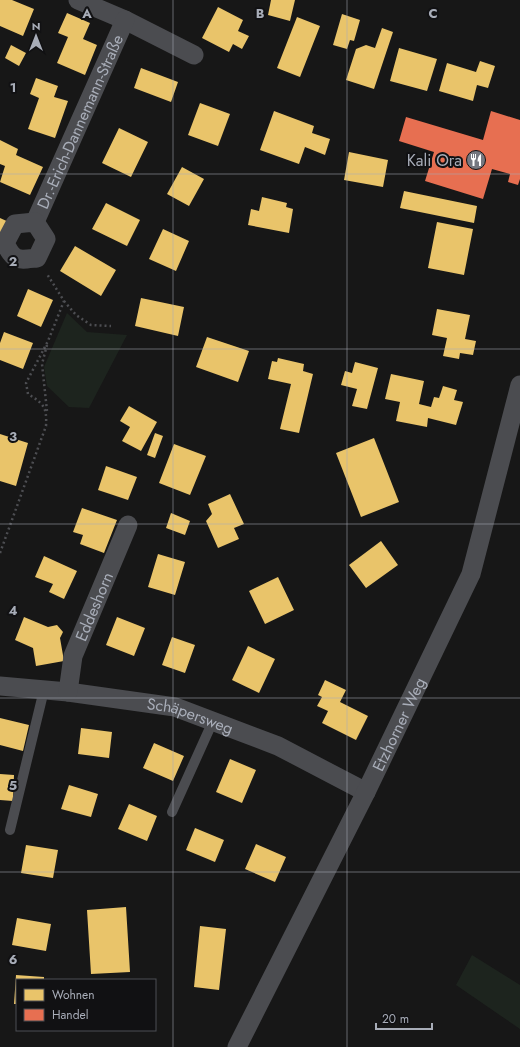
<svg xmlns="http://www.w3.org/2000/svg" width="520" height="1047" font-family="Jost,sans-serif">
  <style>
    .green { fill: #1d241e }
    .homes { fill: #e9c46a }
    .shops { fill: #e76f51 }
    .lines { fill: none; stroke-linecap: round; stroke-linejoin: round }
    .path { stroke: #4d4e52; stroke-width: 2.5; stroke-dasharray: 2 3; stroke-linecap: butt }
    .lane { stroke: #4b4c50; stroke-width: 10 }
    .street { stroke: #4b4c50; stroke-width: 19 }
    .grid { fill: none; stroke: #a8adb8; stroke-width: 1; stroke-opacity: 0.55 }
    .labels { text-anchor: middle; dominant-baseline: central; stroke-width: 4; stroke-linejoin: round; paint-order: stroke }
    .street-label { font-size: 16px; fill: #a8adb8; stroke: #111113 }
    .poi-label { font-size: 16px; fill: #a8adb8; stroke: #111113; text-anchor: end }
    .grid-label { font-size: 13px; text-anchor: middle; font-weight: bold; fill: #a8adb8; stroke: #111113; stroke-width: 4; stroke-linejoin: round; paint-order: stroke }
  </style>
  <rect width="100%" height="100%" fill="#171717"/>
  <!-- green -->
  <path class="green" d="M 67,313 L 87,332 L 127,335 L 89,408 L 69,407 L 47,386 L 44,367 Z
    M 472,955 L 520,985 L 520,1029 L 456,985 Z"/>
  <!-- homes -->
  <path class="homes" d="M 0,0 L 12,0 L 34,9 L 23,36 L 0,26 Z
    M 271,0 L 295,0 L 290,21 L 268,15 Z
    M 218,7 L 243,20 L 238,31 L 249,36 L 242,49 L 233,44 L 229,52 L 202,38 Z
    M 67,13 L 90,23 L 83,39 L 97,45 L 85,75 L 57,63 L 68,37 L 58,33 Z
    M 342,14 L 360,20 L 354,41 L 350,40 L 347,49 L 333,45 Z
    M 297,17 L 320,26 L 300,77 L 277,68 Z
    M 382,28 L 393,32 L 374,89 L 346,80 L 356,49 L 366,45 L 375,48 Z
    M 11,45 L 26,53 L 19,66 L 5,58 Z
    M 399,48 L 437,59 L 427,91 L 390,81 Z
    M 480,61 L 495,66 L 488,88 L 477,85 L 473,101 L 439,91 L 447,63 L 476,72 Z
    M 141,68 L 178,82 L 171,102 L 134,88 Z
    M 36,78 L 58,86 L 54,97 L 68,101 L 55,138 L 28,129 L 39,98 L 30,94 Z
    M 200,103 L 230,114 L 218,146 L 188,135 Z
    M 274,111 L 314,126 L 312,133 L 330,139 L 325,155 L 305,147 L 299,164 L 260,150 Z
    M 119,128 L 148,142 L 131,177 L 102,163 Z
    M 0,140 L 18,149 L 16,155 L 43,167 L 30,195 L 0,182 L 5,166 L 0,164 Z
    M 349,152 L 388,160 L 383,187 L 344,180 Z
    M 182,167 L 204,179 L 189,206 L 167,194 Z
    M 404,191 L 477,206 L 474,223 L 400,208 Z
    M 262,197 L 287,203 L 286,207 L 293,209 L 289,233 L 248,225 L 251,209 L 259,211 Z
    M 106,203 L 140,220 L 127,246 L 92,229 Z
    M 0,218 L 11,223 L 0,246 Z
    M 437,222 L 473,229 L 464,275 L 428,268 Z
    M 163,229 L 189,241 L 176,271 L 149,259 Z
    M 75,246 L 116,270 L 101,296 L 60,271 Z
    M 28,289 L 53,300 L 41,327 L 17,316 Z
    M 141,298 L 184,307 L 178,336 L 135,326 Z
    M 437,309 L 470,315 L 465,339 L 476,341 L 473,355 L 460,353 L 459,359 L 443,356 L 447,338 L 432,335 Z
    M 4,332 L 33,343 L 23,369 L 0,360 L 0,343 Z
    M 207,337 L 249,351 L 238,382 L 196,367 Z
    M 278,358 L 304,364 L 303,371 L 313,374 L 299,433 L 280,429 L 291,384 L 268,379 L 272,361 L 277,362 Z
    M 355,362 L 378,368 L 367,409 L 352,406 L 357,389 L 341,385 L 345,371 L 352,373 Z
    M 391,374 L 424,381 L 419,404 L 431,407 L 434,397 L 439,398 L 443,386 L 457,390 L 454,400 L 463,402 L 456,425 L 428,418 L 427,427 L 396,421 L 400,402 L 385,399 Z
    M 129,406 L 157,422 L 141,451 L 122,441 L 130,427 L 120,421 Z
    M 155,433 L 163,436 L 155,458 L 147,455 Z
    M 0,434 L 28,443 L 16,486 L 0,481 Z
    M 374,438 L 399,502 L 361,517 L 336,453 Z
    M 174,444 L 206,456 L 190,495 L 159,483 Z
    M 106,466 L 137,477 L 128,500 L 98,490 Z
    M 230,494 L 244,524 L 234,528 L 239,539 L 218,548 L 206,521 L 212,514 L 208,504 Z
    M 82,508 L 117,520 L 104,553 L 80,544 L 83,535 L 73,532 Z
    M 171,513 L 190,521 L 185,535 L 166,528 Z
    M 381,541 L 398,565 L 366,588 L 349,565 Z
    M 158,554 L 185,562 L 175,595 L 148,587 Z
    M 44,556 L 77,571 L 64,599 L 49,592 L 53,584 L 35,577 Z
    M 278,577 L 294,610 L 265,624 L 249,591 Z
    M 24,617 L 48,627 L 57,625 L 63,632 L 60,638 L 64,661 L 36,666 L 33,648 L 15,640 Z
    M 117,617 L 145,628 L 134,656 L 106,645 Z
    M 172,637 L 195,645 L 185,673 L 162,665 Z
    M 248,646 L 275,659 L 259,693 L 232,680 Z
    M 325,680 L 346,690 L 340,702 L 368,716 L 356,740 L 322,723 L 328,711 L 317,706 L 322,697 L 318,695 Z
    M 0,718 L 29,725 L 23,751 L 0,745 Z
    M 81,728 L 112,732 L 109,758 L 78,754 Z
    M 154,743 L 184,756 L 173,781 L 143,768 Z
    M 230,759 L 256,770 L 242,803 L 216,792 Z
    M 0,774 L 14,775 L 13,801 L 0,800 Z
    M 69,785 L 98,794 L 91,817 L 61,809 Z
    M 129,804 L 157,816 L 147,841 L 118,829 Z
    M 195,828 L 224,840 L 215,862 L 186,850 Z
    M 256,844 L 286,857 L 275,882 L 245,869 Z
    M 26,845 L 58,850 L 53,878 L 21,873 Z
    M 126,907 L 130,972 L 91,974 L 87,910 Z
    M 17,918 L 51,924 L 46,951 L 12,945 Z
    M 200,926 L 226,929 L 219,990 L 194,987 Z
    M 16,975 L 44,977 L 44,980 L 17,980 L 17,1004 L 14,1004 Z"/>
  <!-- shops -->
  <path class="shops" d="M 491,111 L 520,120 L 520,179 L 518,185 L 508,182 L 510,174 L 492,169 L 483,199 L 425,181 L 434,152 L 399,141 L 406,117 L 483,140 Z"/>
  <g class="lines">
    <!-- path -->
    <path class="path" d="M 64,301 L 76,315 L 91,325 L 111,326
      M 47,345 L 42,364 L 47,411
      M 0,553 L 46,426 C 47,407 44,404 28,394 L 26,383 L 48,341 L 64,301 L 47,274"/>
    <!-- lane -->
    <path class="lane" d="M 172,812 L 213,721
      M 10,830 L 44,690"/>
    <!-- street -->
    <g class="street">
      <path d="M 78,0 L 125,20 L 194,55"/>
      <path id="s1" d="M 35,222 L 125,20"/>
      <path d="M 35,222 L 46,239 L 37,258 C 18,260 14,262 5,243 L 15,224 Z"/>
      <path id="s2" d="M 0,686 L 68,692 L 175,707 L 278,746 L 366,792"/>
      <path id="s3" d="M 68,692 L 73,656 L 128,525"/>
      <path id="s4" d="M 237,1047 L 366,792 L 471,574 L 520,385"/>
    </g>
  </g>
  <!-- grid -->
  <path class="grid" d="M 173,0 L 173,1047M 347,0 L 347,1047M 0,174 L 520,174M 0,349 L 520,349M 0,524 L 520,524M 0,698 L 520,698M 0,872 L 520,872"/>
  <!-- icons -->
  <defs>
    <symbol id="restaurant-disc" viewBox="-11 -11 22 22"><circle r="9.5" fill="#757880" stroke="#111113"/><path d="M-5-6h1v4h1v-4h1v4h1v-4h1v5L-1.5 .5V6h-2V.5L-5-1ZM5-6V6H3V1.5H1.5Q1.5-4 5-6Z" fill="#fff"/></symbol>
  </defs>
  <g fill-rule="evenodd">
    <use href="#restaurant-disc" x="465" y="149" width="22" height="22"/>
  </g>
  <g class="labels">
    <!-- street labels -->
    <g class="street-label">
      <text stroke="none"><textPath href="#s1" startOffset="110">Dr.-Erich-Dannemann-Straße</textPath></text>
      <text stroke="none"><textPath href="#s3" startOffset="90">Eddeshorn</textPath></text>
      <text stroke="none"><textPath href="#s2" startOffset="193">Schäpersweg</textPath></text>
      <text stroke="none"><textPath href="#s4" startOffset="361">Etzhorner Weg</textPath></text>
    </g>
    <!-- poi labels -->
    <g class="poi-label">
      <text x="462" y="160">Kali Ora</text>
    </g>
  </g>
  <g class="grid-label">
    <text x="87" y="18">A</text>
    <text x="260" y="18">B</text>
    <text x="433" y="18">C</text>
    <text x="13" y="92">1</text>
    <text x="13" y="266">2</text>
    <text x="13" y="441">3</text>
    <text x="13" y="615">4</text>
    <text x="13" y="790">5</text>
    <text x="13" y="964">6</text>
  </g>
  <!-- legend -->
  <rect x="16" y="979" width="140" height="52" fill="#111113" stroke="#4d4f55"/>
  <rect x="24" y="989" width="20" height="12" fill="#e9c46a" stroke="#4d4f55"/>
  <text x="52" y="999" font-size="12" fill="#a8adb8">Wohnen</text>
  <rect x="24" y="1009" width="20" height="12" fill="#e76f51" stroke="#4d4f55"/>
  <text x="52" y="1019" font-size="12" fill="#a8adb8">Handel</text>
  <!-- north arrow -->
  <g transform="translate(36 36)" stroke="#111113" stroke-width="3" paint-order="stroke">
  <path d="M0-3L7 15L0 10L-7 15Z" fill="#a8adb8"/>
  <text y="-6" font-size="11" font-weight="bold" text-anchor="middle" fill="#a8adb8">N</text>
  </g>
  <!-- scale -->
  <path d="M376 1023v6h56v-6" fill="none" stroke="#a8adb8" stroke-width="2"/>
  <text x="382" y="1023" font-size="12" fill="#a8adb8" stroke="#111113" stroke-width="3" paint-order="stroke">20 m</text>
</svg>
